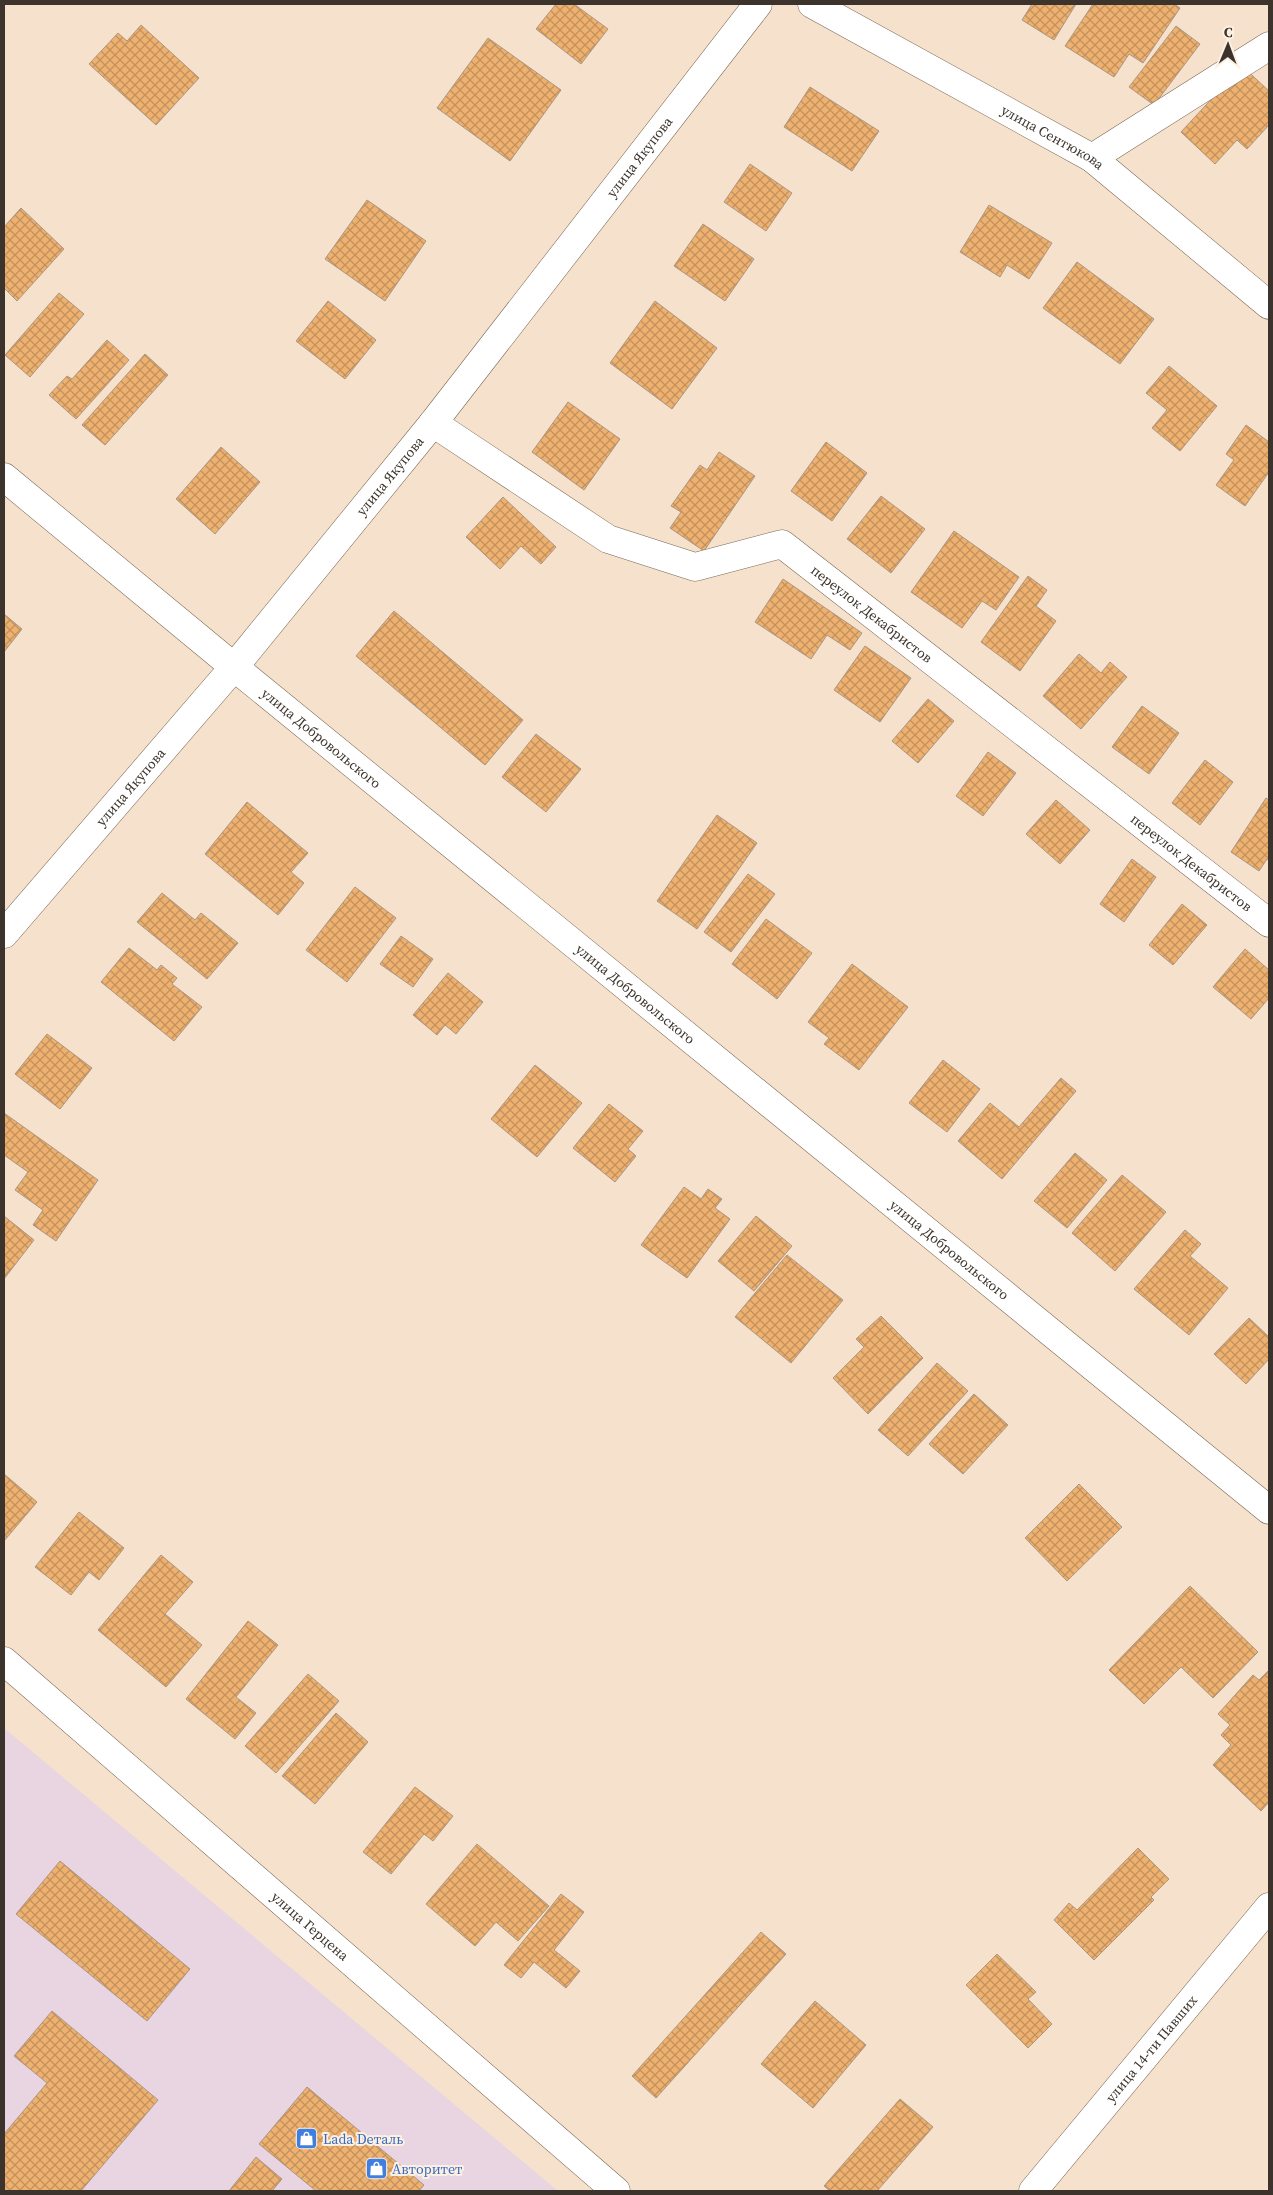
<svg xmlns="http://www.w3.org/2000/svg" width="1273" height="2195" font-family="'Source Serif 4',serif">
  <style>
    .medical { fill: #e9d4e2 }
    .building { fill: url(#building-cross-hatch); stroke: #ab9784 }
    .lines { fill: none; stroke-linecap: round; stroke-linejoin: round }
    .minor-casing { stroke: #7a6855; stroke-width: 29 }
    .minor { stroke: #fff; stroke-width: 28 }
    .labels { text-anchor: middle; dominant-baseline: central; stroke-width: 4; stroke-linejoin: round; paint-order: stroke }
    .street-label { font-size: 14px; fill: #3c342c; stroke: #fdf0e3 }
    .shop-label { font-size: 14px; fill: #366cbe; stroke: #fdf0e3; text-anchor: start }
  </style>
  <defs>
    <pattern id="building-cross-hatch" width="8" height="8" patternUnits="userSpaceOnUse" patternTransform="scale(1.25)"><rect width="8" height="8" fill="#efb170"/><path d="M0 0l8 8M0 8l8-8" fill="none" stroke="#c3915c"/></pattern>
  </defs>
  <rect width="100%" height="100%" fill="#f6e1cc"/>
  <!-- medical -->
  <path class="medical" d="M 4,1728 L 558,2191 L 4,2191 Z"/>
  <!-- building -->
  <path class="building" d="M 556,4 L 574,4 L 608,29 L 581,64 L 536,29 Z
    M 1032,4 L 1076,4 L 1054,40 L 1022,20 Z
    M 1093,4 L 1174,4 L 1180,8 L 1143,63 L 1129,54 L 1114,77 L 1065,46 Z
    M 141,25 L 199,78 L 156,125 L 89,64 L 118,33 L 127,41 Z
    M 1176,26 L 1200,44 L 1154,105 L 1129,87 Z
    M 488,38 L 561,90 L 510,161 L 437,108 Z
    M 1242,66 L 1269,91 L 1269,125 L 1247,149 L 1237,140 L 1215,164 L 1181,132 Z
    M 810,87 L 879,131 L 852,171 L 784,127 Z
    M 750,164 L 792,193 L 766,231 L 724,202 Z
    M 367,200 L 426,241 L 385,301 L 325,259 Z
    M 989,205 L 1052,243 L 1029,279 L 1007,265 L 1000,277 L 960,252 Z
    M 21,208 L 64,249 L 17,301 L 5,289 L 4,291 L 4,227 Z
    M 703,224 L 754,259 L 725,301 L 674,266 Z
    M 1077,262 L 1154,319 L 1120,364 L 1043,308 Z
    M 59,293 L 84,314 L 30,377 L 5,355 Z
    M 328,301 L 376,340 L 345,379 L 296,341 Z
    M 655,301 L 717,348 L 672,409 L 610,363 Z
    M 107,340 L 129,360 L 76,419 L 49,395 L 67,376 L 72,379 Z
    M 145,354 L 168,375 L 105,445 L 82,425 Z
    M 1169,366 L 1217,406 L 1180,451 L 1152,428 L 1167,410 L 1146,393 Z
    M 568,402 L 620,439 L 584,490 L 532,452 Z
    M 1246,425 L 1269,442 L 1269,472 L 1245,506 L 1216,485 L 1234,460 L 1226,454 Z
    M 826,442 L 867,473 L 832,521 L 791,491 Z
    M 221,447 L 260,482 L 215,534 L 176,499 Z
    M 719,452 L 755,476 L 704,551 L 670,528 L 681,512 L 671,506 L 700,465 L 707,470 Z
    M 881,496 L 925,529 L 891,573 L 847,539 Z
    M 503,497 L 556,547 L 541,564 L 521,546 L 500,569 L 466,537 Z
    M 954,531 L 1019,577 L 996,610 L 982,601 L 962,628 L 911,592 Z
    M 1028,576 L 1047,590 L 1036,606 L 1056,621 L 1020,671 L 981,642 Z
    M 783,579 L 862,633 L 850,650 L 827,635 L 811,659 L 755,622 Z
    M 394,611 L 523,720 L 485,765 L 356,656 Z
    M 4,614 L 22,629 L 4,652 Z
    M 865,646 L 911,678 L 880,722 L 834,690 Z
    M 1079,654 L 1101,673 L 1110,662 L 1127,677 L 1081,729 L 1043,696 Z
    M 928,699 L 954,721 L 918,763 L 892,741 Z
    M 1142,706 L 1179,733 L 1149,774 L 1112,747 Z
    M 536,734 L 581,769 L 546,812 L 502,777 Z
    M 988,752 L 1016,773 L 983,816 L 956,796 Z
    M 1205,760 L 1233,782 L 1200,825 L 1172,803 Z
    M 1266,798 L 1269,800 L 1269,860 L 1267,859 L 1259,871 L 1231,852 Z
    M 1056,800 L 1090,830 L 1060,864 L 1026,834 Z
    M 247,802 L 308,853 L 291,872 L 304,883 L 278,915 L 205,854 Z
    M 717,815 L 757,843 L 697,929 L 657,901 Z
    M 1132,859 L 1156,877 L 1124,922 L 1100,904 Z
    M 748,874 L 775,894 L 731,952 L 704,932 Z
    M 355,887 L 396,918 L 347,982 L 306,950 Z
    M 162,893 L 195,920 L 201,913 L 238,943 L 207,979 L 137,922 Z
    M 1182,904 L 1207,925 L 1173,965 L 1149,945 Z
    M 766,919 L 812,953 L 777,999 L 732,964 Z
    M 401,936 L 433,959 L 413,987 L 380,964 Z
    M 129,948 L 157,970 L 161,965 L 177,978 L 172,984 L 202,1007 L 174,1041 L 101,982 Z
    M 1245,949 L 1269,970 L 1269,998 L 1251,1019 L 1213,987 Z
    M 852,964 L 908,1007 L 859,1070 L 824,1044 L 829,1038 L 808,1022 Z
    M 448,973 L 483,1002 L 456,1034 L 445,1025 L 437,1035 L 413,1015 Z
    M 47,1034 L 92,1068 L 60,1109 L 15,1074 Z
    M 943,1060 L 980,1089 L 947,1132 L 909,1103 Z
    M 535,1065 L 582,1103 L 537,1157 L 491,1119 Z
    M 1061,1078 L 1076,1091 L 1002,1179 L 958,1141 L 990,1103 L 1019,1127 Z
    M 609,1104 L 643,1131 L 628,1149 L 636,1156 L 615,1182 L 573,1148 Z
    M 4,1113 L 98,1180 L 56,1241 L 33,1225 L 43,1210 L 15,1190 L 28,1172 L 4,1155 Z
    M 1075,1153 L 1107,1180 L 1067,1228 L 1034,1201 Z
    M 1122,1175 L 1166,1212 L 1115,1271 L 1072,1233 Z
    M 684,1187 L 701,1199 L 708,1189 L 722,1199 L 715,1208 L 730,1219 L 687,1278 L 641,1245 Z
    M 4,1216 L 34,1240 L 4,1279 Z
    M 756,1216 L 792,1246 L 754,1291 L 718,1261 Z
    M 1185,1230 L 1201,1244 L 1190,1256 L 1228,1288 L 1189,1335 L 1134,1289 Z
    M 787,1255 L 843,1300 L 791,1363 L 735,1317 Z
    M 881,1316 L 923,1358 L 868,1414 L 833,1378 L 864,1347 L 856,1339 Z
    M 1249,1318 L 1269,1337 L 1269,1359 L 1246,1384 L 1214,1354 Z
    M 937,1363 L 968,1391 L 908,1456 L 878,1430 Z
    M 974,1394 L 1008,1425 L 963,1474 L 929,1444 Z
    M 4,1474 L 37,1502 L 4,1541 Z
    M 1079,1484 L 1122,1527 L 1067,1581 L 1025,1538 Z
    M 79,1512 L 124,1548 L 99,1580 L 89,1572 L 71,1595 L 35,1567 Z
    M 161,1555 L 193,1582 L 165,1614 L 202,1645 L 166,1687 L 98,1630 Z
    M 1190,1586 L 1258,1652 L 1213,1698 L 1181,1667 L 1144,1704 L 1109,1670 Z
    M 248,1621 L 278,1645 L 236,1697 L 256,1713 L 235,1739 L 186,1699 Z
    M 1269,1670 L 1269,1766 L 1268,1768 L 1269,1770 L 1269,1802 L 1261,1811 L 1213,1765 L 1231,1745 L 1221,1735 L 1230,1725 L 1218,1714 L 1253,1675 L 1259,1680 Z
    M 308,1674 L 339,1701 L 276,1773 L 245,1746 Z
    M 336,1713 L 368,1742 L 315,1804 L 282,1776 Z
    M 415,1787 L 453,1816 L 433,1841 L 424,1834 L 391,1874 L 363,1852 Z
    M 477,1844 L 549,1906 L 518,1941 L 496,1922 L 475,1946 L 426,1904 Z
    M 1138,1848 L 1169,1879 L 1151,1897 L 1154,1900 L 1094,1960 L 1054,1920 L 1069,1903 L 1077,1910 Z
    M 60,1861 L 190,1969 L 147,2021 L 16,1914 Z
    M 561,1894 L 584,1912 L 554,1950 L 580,1971 L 566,1988 L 534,1962 L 521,1978 L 504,1965 Z
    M 761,1932 L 786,1954 L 656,2098 L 632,2076 Z
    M 997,1954 L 1036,1992 L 1028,1999 L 1052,2024 L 1028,2048 L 966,1985 Z
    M 815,2001 L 866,2045 L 813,2108 L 761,2064 Z
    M 52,2011 L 158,2100 L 81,2191 L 4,2191 L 4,2134 L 47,2083 L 14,2056 Z
    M 307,2087 L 424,2185 L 419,2191 L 316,2191 L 259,2144 Z
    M 900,2099 L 933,2127 L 877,2191 L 830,2191 L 824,2186 Z
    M 256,2157 L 282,2179 L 272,2191 L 229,2191 Z"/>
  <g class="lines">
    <defs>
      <g id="minor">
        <path id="s1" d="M 812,4 L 1092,158 L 1269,305"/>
        <path d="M 1092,158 L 1269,46"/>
        <path id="s2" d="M 433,423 L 608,539 L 695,567 L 782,544 L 1269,923"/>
        <path id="s3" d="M 4,477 L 234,667 L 1269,1510"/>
        <path id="s4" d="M 4,934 L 234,667 L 433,423 L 758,4"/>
        <path id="s5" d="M 4,1661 L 616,2191"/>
        <path id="s6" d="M 1033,2191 L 1269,1907"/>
      </g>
    </defs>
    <!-- minor casing -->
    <use href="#minor" class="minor-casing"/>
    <!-- minor -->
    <use href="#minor" class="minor"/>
  </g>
  <!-- icons -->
  <defs>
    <symbol id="shop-square" viewBox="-11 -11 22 22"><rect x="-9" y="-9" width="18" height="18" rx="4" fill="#3f7fe0" stroke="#fdf0e3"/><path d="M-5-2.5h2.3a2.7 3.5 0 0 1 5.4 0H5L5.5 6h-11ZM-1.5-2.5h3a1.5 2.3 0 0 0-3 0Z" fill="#fff"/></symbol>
  </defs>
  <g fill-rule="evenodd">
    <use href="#shop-square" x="294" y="2126" width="25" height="25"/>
    <use href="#shop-square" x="364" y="2156" width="25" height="25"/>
  </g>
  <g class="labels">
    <!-- street labels -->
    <g class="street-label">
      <text stroke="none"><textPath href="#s1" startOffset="275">улица Сентюкова</textPath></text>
      <text stroke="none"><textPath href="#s4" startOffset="1004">улица Якупова</textPath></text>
      <text stroke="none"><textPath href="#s4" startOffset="599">улица Якупова</textPath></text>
      <text stroke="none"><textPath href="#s2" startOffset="505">переулок Декабристов</textPath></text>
      <text stroke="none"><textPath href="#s3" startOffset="411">улица Добровольского</textPath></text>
      <text stroke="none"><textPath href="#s4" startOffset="194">улица Якупова</textPath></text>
      <text stroke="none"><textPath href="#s2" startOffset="910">переулок Декабристов</textPath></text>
      <text stroke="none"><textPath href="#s3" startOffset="816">улица Добровольского</textPath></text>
      <text stroke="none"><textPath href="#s3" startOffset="1221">улица Добровольского</textPath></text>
      <text stroke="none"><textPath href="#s5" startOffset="405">улица Герцена</textPath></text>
      <text stroke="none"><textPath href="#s6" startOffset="185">улица 14-ти Павших</textPath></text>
    </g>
    <!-- shop labels -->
    <g class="shop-label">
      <text x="323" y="2139">Lada Dеталь</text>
      <text x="392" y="2169">Авторитет</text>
    </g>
  </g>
  <!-- border -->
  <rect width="1273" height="2195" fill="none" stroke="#3c342c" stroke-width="10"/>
  <!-- north arrow -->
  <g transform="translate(1228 45) rotate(1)" stroke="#fdf0e3" stroke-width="4" paint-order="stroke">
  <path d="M0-4L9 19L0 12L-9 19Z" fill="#3c342c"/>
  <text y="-8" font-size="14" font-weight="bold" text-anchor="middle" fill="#3c342c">С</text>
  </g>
</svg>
